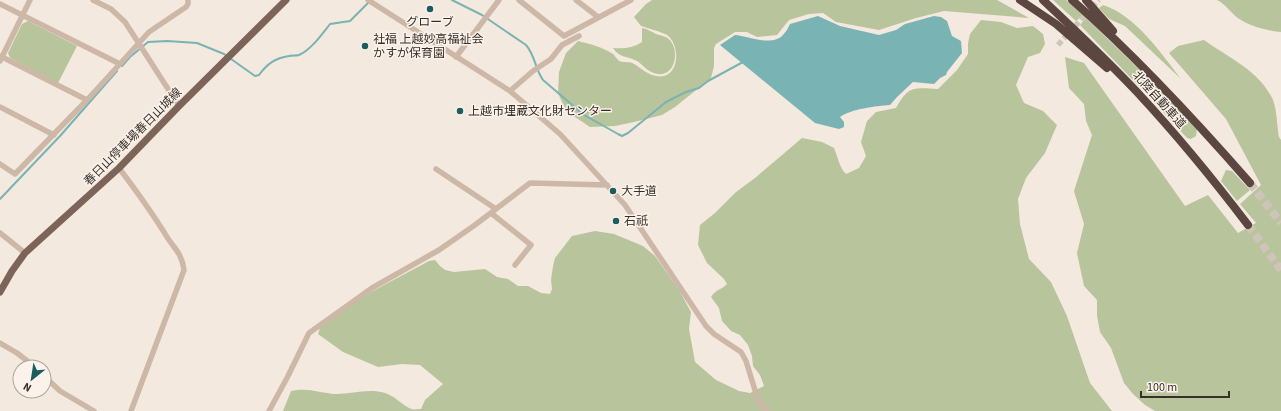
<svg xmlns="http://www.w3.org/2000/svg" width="1281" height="411" font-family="'Source Sans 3','Noto Sans JP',sans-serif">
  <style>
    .green { fill: #b8c49c }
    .water { fill: #7ab3b3 }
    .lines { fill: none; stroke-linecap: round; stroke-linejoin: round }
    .stream { stroke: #7ab3b3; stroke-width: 2 }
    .minor-tunnel { stroke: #cfc4ba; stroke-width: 5.5; stroke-dasharray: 5.5 3; stroke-linecap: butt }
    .highway-tunnel { stroke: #cfc4ba; stroke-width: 8; stroke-dasharray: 8 4; stroke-linecap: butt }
    .minor { stroke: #cdb8a8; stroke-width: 5.5 }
    .major { stroke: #7d6459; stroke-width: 7 }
    .highway { stroke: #5b473f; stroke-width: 8 }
    .poi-dot { fill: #1b5c5e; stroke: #fbf3eb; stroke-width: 1.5 }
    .labels { text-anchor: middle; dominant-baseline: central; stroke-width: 3; stroke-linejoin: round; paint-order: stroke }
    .poi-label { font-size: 12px; fill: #3a2e29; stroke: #fbf3eb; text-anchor: start }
    .street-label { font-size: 12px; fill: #3a2e29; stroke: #fbf3eb }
  </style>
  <rect width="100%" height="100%" fill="#f4e9de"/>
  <!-- green -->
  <path class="green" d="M 652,0 L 997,0 L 1029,18 L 944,11 L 916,18 L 879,30 L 836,22 L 823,13 L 809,14 L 789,20 L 777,35 L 757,37 L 747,32 L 735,32 L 716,44 L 714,48 L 714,66 L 711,78 L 675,107 L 662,115 L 634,122 L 615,126 L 590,127 L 566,111 L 558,93 L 559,72 L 566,53 L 578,41 C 590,44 602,47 613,54 C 615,56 617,59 619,61 C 624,63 630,61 634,64 C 641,68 648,75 656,76 C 679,81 682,46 667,35 C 665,33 644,27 641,26 L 634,17 L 646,4 Z
    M 1053,0 L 1066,0 L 1083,15 L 1076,21 Z
    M 1217,0 L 1281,0 L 1281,32 C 1269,31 1252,27 1241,20 C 1232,15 1227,5 1217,0 Z
    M 1103,5 C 1135,15 1161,53 1181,79 L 1125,26 L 1109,19 L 1099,8 Z
    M 1086,18 L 1149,79 L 1197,129 L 1196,136 L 1191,139 L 1187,138 L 1155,103 L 1080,25 Z
    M 981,20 L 1001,22 L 1017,28 L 1033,26 L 1043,34 L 1045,44 L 1040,53 L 1028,57 L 1016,85 L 1024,103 L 1043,111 L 1057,125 L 1045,153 L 1026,178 L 1018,199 L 1020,224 L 1029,259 L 1051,282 L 1067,316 L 1090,383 L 1112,411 L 283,411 L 291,391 C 308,387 320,393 336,394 C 352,394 369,388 385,393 C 395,396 402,405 411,409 C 414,410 418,409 421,409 L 425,400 L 443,384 L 420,365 L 402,364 L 378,367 L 343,352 L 318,334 L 321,325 L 371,292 L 429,261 L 435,260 L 440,266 L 445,270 L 454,272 L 485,269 L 497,277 L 508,279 L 518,286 L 528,286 L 541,293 L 550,294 L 552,289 L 551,280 L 553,266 L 555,258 L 572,236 L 595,231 L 614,234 L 643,246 L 655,256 L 679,290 L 691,312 L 689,329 L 695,362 L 716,380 L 739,391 L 750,393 L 764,386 L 760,375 L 753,366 L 752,356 L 748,345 L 740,335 L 731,331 L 722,321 L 719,308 L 711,297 C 716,289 721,290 727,284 L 724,279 L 707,263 L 698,245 L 700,225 L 715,213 L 736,192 L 755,178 L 802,138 L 822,142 L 834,148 C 838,157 839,167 846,174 L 859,168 L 866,156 L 861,142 L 867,121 L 876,112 L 896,108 C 909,85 914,88 938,89 L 957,70 L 968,54 L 968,43 L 970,34 Z
    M 28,21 L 77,46 L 58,83 L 10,58 L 8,53 L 22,24 Z
    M 642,28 C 648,29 652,32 656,34 C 662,36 668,36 672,43 C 680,56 672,80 654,73 C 647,71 643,65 637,61 C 628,56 619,58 613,48 C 624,49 633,48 642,42 Z
    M 1204,40 C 1229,58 1260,71 1273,100 C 1277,110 1277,127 1279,137 L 1281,140 L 1281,411 L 1155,411 L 1145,405 L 1133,394 L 1124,383 L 1111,348 L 1100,332 L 1097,316 L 1097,300 L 1084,286 L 1077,253 L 1084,224 L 1074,191 L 1092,135 L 1086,121 L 1084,104 L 1069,88 L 1065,57 L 1084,63 L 1185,206 L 1208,195 L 1238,233 L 1256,223 L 1240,204 L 1261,185 L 1226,119 L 1169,53 L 1178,46 Z
    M 1226,170 L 1232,171 L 1250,190 L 1237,201 L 1221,181 Z"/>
  <!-- water -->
  <path class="water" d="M 818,16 L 840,26 L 879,35 L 896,30 L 905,24 L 934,16 L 941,17 L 947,21 L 952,36 L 961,41 L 962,53 L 947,72 L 946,75 L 940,78 L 934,84 L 913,82 L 897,97 L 890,105 C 876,106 851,109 840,117 L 844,122 L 844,127 L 839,129 L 815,123 L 720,45 L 735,35 C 748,36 772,47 783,35 C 786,32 788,28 790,24 Z"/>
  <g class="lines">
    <!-- stream -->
    <path class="stream" d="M 452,0 L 482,15 L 526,45 C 535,55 535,69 543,80 L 584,115 L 618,134 L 622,136 L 628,133 L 666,102 L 686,92 L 699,88 L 708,81 L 743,62
      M 122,66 L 130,57 L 148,42 L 167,41 L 197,43 L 224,54 L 255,76 L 259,75 C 267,64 275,58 289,56 C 292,55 296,56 299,55 C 311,50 322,34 330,24 L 350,21 L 369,2
      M 0,199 L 60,136 L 117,71"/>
    <!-- minor-tunnel -->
    <path class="minor-tunnel" d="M 1058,45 L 1099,0"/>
    <!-- highway-tunnel -->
    <path class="highway-tunnel" d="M 1250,183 L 1281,223
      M 1248,225 L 1281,270"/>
    <!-- minor -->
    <path class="minor" d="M 93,0 L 111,9 L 125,22 L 179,106
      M 368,0 L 510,91 L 560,134 L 625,205 L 706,326 L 714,334 L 741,352 L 746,361 L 758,400 L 767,411
      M 519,0 L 564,36 L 631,0
      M 576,0 L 598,17
      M 0,4 L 120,64
      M 0,56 L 87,100
      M 456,57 L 499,0
      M 0,61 L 30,0
      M 510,91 L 533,71 L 551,59 L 562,45 L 579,36
      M 0,107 L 54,135
      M 0,164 L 15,174 L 87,100 L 149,32 L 186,7 L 188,4 L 188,0
      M 119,168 C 135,189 150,210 164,232 C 172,247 182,252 184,270 L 131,411
      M 436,169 L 496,209
      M 491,213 L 531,245 L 515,265
      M 0,233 L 25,253
      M 0,343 L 17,353 L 35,367
      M 44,376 L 60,391 L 94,411
      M 269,411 L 287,378 L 309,333 L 372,288 L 439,250 L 475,225 L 530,183 L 607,185"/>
    <!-- major -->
    <path class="major" d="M 0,292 L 12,271 L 25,253 L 119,168 L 179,106 L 286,0"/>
    <!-- highway -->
    <path class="highway" d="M 1020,0 L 1056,24 L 1107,68
      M 1043,0 C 1075,30 1107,60 1137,92 C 1176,134 1213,179 1248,225
      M 1072,0 C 1136,56 1194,119 1250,183
      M 1086,0 L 1113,31"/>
  </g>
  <!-- markers -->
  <g class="poi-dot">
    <circle cx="430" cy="9" r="4"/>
    <circle cx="365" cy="46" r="4"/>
    <circle cx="460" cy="111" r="4"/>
    <circle cx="613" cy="191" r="4"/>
    <circle cx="616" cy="221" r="4"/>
  </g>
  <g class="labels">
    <!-- poi labels -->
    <g class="poi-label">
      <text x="430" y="22" text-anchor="middle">グローブ</text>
      <text x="373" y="39">社福 上越妙高福祉会<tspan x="373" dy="14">かすが保育園</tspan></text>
      <text x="468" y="111">上越市埋蔵文化財センター</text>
      <text x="621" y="191">大手道</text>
      <text x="624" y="221">石祇</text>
    </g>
    <!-- street labels -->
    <g class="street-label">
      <text transform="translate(1159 100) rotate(48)">北陸自動車道</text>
      <text transform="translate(133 137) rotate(-45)">春日山停車場春日山城線</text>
    </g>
  </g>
  <!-- north arrow -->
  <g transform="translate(32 379) rotate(210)"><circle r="19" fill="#fbf3eb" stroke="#aea49d"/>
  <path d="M0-3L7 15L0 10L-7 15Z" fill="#1b5c5e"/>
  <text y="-6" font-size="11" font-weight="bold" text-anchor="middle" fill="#3a2e29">N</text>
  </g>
  <!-- scale -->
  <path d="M1141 391v6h88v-6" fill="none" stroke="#3a2e29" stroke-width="2"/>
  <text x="1147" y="391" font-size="12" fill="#3a2e29" stroke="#fbf3eb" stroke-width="3" paint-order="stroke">100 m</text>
</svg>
